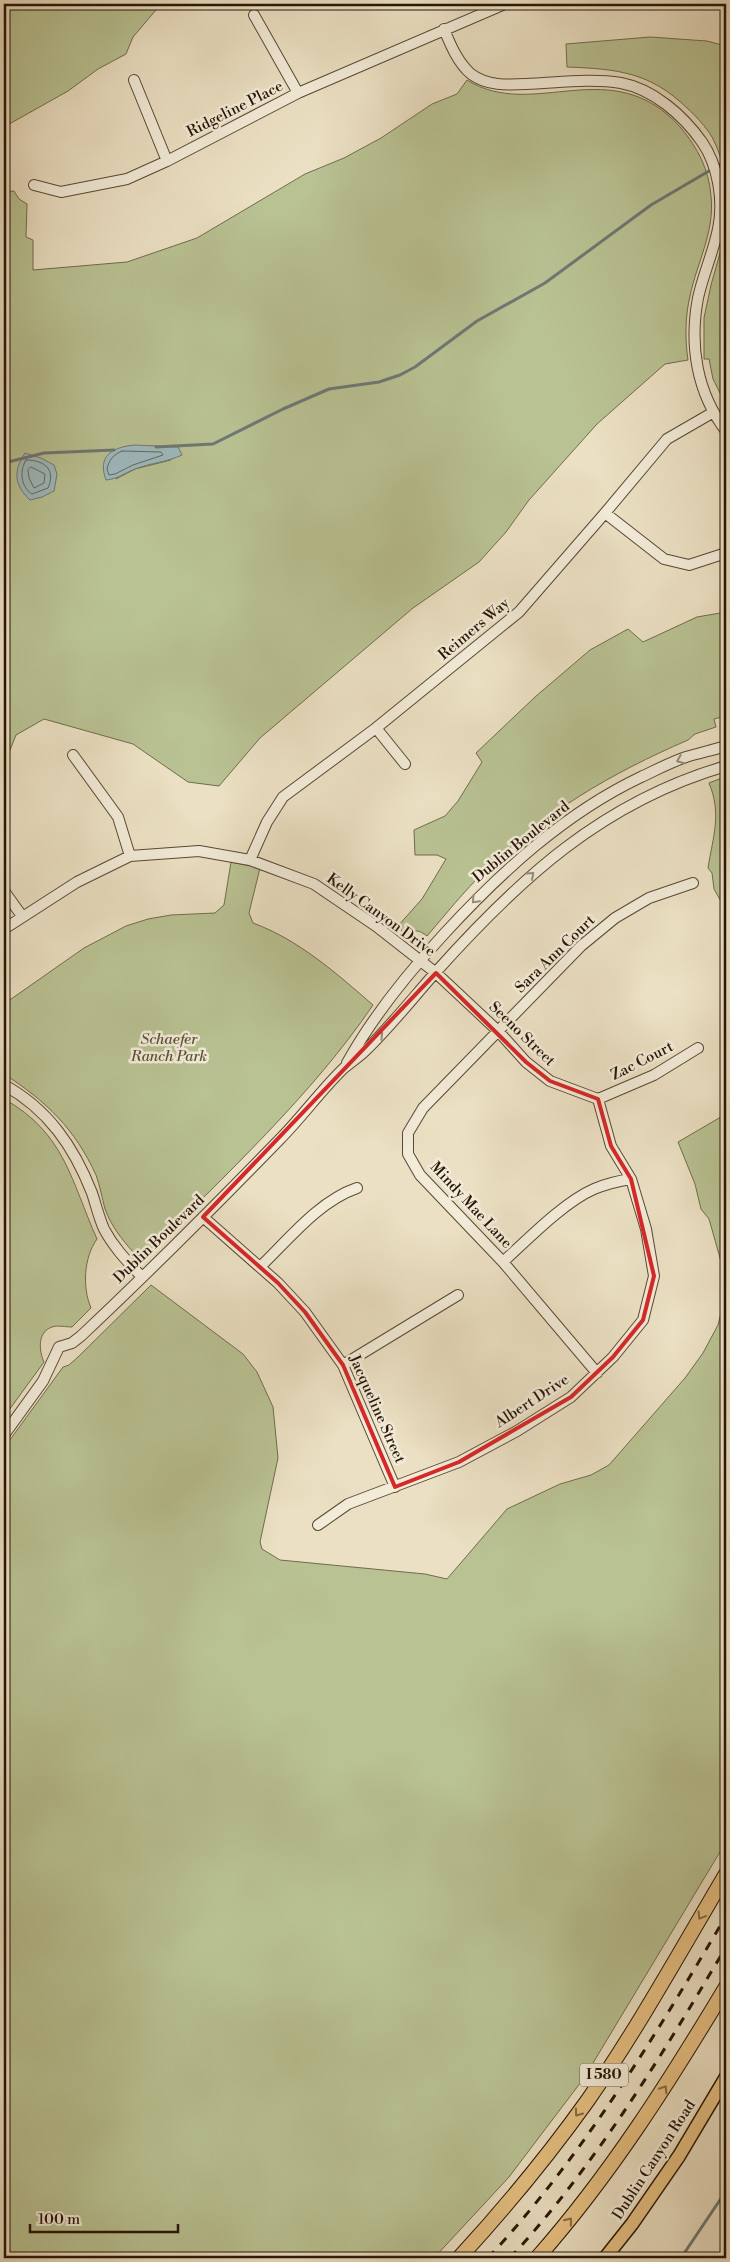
<svg xmlns="http://www.w3.org/2000/svg" width="730" height="2262" font-family="'Libre Bodoni',serif">
  <style>
    .green { fill: #b9c293; stroke: #706c4c; fill-rule: evenodd }
    .water { fill: #9ebabf; stroke: #6e7875 }
    .lines { fill: none; stroke-linecap: round; stroke-linejoin: round }
    .shore { stroke: #626862; stroke-width: 1 }
    .stream { stroke: #6e7875; stroke-width: 3 }
    .minor-casing { stroke: #584834; stroke-width: 12 }
    .major-casing { stroke: #271505; stroke-width: 15 }
    .highway-casing { stroke: #271505; stroke-width: 16 }
    .minor { stroke: #f2ebd8; stroke-width: 10 }
    .major { stroke: #e6c082; stroke-width: 12 }
    .highway { stroke: #e6c082; stroke-width: 14 }
    .rail { stroke: #271505; stroke-width: 3; stroke-dasharray: 9 9; stroke-linecap: butt }
    .oneway { stroke: #978b79 }
    .oneway2 { stroke: #866a44 }
    .marked { fill: none; stroke: #d62828; stroke-width: 4; stroke-linejoin: round }
    .labels { text-anchor: middle; dominant-baseline: central; stroke-width: 5; stroke-linejoin: round; paint-order: stroke }
    .shield { fill: #f2ebd8; stroke: #645544; stroke-width: 1 }
    .shield-label { font-size: 14px; font-weight: bold; fill: #271505 }
    .street-label { font-size: 15px; fill: #271505; stroke: #f2ebd8 }
    .park-label { font-size: 15px; font-style: italic; fill: #5a5237; stroke: #f2ebd8 }
  </style>
  <rect width="100%" height="100%" fill="#ebe0c3"/>
  <filter id="stains"><feTurbulence type="fractalNoise" baseFrequency=".004" numOctaves="4"/><feColorMatrix values="0 0 0 0 .2 0 0 0 0 .09 0 0 0 0 .02 0 0 0 .5 -.17"/></filter>
  <radialGradient id="worn" r=".72"><stop offset=".6" stop-color="#630" stop-opacity="0"/><stop offset="1" stop-color="#630" stop-opacity=".3"/></radialGradient>
  <!-- green -->
  <path class="green" d="M 4,4 L 161,4 L 133,37 L 126,54 L 98,69 L 68,91 L 4,127 Z
    M 650,37 L 707,41 L 726,46 L 726,173 C 722,162 718,148 712,137 C 706,127 696,116 687,108 C 650,72 617,69 567,67 L 566,44 Z
    M 467,80 C 534,122 612,50 681,128 C 698,148 709,170 711,196 C 715,232 697,262 690,296 C 685,317 685,339 688,360 L 665,364 L 597,424 L 529,500 L 506,532 L 479,562 L 413,608 L 260,738 L 219,786 L 188,782 L 133,744 L 44,719 L 16,735 L 4,765 L 4,192 L 14,191 L 19,199 L 27,204 L 26,237 L 33,240 L 33,270 L 127,262 L 197,238 L 305,174 L 344,158 L 381,138 L 432,104 L 457,94 ZM 149,446 L 178,447 L 171,460 L 135,469 L 116,479 Z
    M 726,232 L 726,397 L 723,399 L 713,379 L 709,359 L 704,359 L 704,318 L 711,285 Z
    M 726,612 L 726,716 L 714,719 L 716,727 L 695,734 L 688,740 C 610,774 546,811 485,871 C 464,891 446,914 427,936 C 419,930 415,929 406,934 L 397,927 L 422,899 L 446,859 L 437,855 L 415,855 L 414,830 L 445,816 L 458,801 L 482,762 L 476,753 L 535,697 L 590,650 L 628,629 L 643,642 L 697,617 Z
    M 722,778 L 726,780 L 726,910 L 714,889 L 712,873 L 708,868 C 713,836 722,814 709,783 Z
    M 231,862 L 260,868 L 249,913 L 253,923 C 299,940 336,973 373,1005 C 313,1094 224,1176 148,1253 L 135,1254 C 123,1241 111,1226 105,1209 C 102,1198 100,1186 96,1175 C 75,1129 46,1101 4,1074 L 4,1004 L 84,948 L 126,926 L 148,919 L 171,915 L 215,913 L 224,905 Z
    M 4,1099 C 65,1133 71,1181 97,1239 C 84,1257 82,1287 91,1308 L 72,1327 C 66,1327 57,1325 52,1327 C 37,1332 39,1351 44,1362 L 4,1417 Z
    M 726,1114 L 726,1279 L 709,1219 L 701,1209 L 695,1184 L 678,1142 Z
    M 151,1285 L 243,1354 L 257,1372 L 273,1407 L 278,1458 L 260,1542 L 262,1549 L 280,1560 L 425,1574 L 447,1579 L 507,1509 L 560,1484 L 591,1475 L 609,1465 L 685,1378 L 703,1353 L 718,1325 L 726,1293 L 726,1842 L 584,2078 L 509,2177 L 434,2258 L 4,2258 L 4,1448 L 63,1367 L 69,1365 L 78,1357 Z"/>
  <!-- water -->
  <path class="water" d="M 135,445 L 178,447 L 182,455 C 167,462 151,463 135,469 C 124,473 118,479 106,480 C 97,456 112,447 135,445 Z
    M 25,453 L 41,458 L 54,465 L 57,474 L 54,491 L 42,497 L 30,500 C 14,485 13,471 25,453 Z"/>
  <g class="lines">
    <!-- shore -->
    <path class="shore" d="M 122,451 L 161,452 L 163,455 L 133,465 L 115,474 L 109,475 L 107,469 C 109,460 113,455 122,451 Z
      M 26,460 C 45,460 56,470 48,488 L 32,494 C 21,487 19,471 26,460 Z
      M 31,467 L 45,474 L 44,483 L 34,488 L 29,478 L 28,470 Z"/>
    <!-- stream -->
    <path class="stream" d="M 156,447 L 213,444 L 283,409 L 329,389 L 379,382 L 400,375 L 415,367 L 477,321 L 545,283 L 651,205 L 726,161
      M 4,463 L 44,453 L 114,450
      M 681,2258 L 726,2191"/>
    <defs>
      <path id="minor" d="M 254,15 L 298,93
        M 444,29 C 450,44 458,63 471,74 C 487,86 507,85 526,84 C 556,83 590,78 621,83 C 653,89 683,115 702,142 C 718,165 724,201 718,229 C 713,253 703,275 698,298 C 689,346 697,393 726,431
        M 134,80 L 167,161
        M 34,185 L 61,192 L 127,179 L 167,161 L 298,93 L 505,4
        M 605,513 L 664,559 L 689,565 L 726,553
        M 376,728 L 405,764
        M 73,755 L 118,817 L 130,856
        M 250,860 L 267,822 L 283,797 L 376,728 L 519,612 L 605,513 L 667,439 L 712,413
        M 4,891 L 22,916
        M 4,929 L 77,882 L 130,856 L 199,851 L 250,860 L 314,884 L 376,926 L 436,973 L 498,1031 L 526,1062 L 550,1081 L 598,1099
        M 347,1063 C 373,1016 408,973 444,934 C 501,872 565,813 641,777 C 656,770 671,762 686,757 C 699,753 713,750 726,746
        M 4,1085 C 48,1109 74,1147 92,1193 C 96,1205 99,1218 104,1229 C 114,1248 128,1262 142,1277
        M 598,1099 L 654,1075 L 698,1048
        M 203,1217 L 278,1283 L 305,1312 L 343,1365 L 395,1487
        M 503,1262 C 528,1239 564,1202 594,1189 C 606,1184 618,1181 631,1179
        M 260,1267 C 289,1239 319,1201 357,1188
        M 343,1365 L 458,1295
        M 597,1373 L 503,1262 L 420,1175 L 408,1154 L 408,1133 L 423,1108 L 581,946 L 615,918 L 649,898 L 693,883
        M 4,1435 L 43,1381 L 59,1347 L 72,1343 L 81,1336 C 149,1272 215,1206 280,1139 C 302,1117 322,1089 344,1068 C 351,1062 359,1057 365,1051 C 390,1027 412,999 435,973 C 519,879 602,802 726,766
        M 318,1525 L 348,1504 L 459,1462 L 517,1431 L 571,1397 L 613,1357 L 643,1320 L 654,1276 L 646,1229 L 631,1179 L 611,1146 L 598,1099"/>
      <path id="major" d="M 605,2258 L 632,2224 L 679,2156 L 726,2077"/>
      <path id="highway" d="M 459,2258 C 505,2208 548,2156 588,2100 C 638,2028 681,1950 726,1874
        M 537,2258 C 611,2174 669,2082 726,1987"/>
    </defs>
    <!-- minor casing -->
    <use href="#minor" class="minor-casing"/>
    <!-- major casing -->
    <use href="#major" class="major-casing"/>
    <!-- highway casing -->
    <use href="#highway" class="highway-casing"/>
    <!-- minor -->
    <use href="#minor" class="minor"/>
    <!-- major -->
    <use href="#major" class="major"/>
    <!-- highway -->
    <use href="#highway" class="highway"/>
    <!-- rail -->
    <path class="rail" d="M 488,2258 C 583,2156 655,2036 726,1916
      M 510,2258 C 596,2165 662,2055 726,1947"/>
  </g>
  <!-- one-way arrows -->
  <defs><path id="oneway-chevron" d="M-2-3.5L2.5 0L-2 3.5" fill="none" stroke-width="1.6" stroke-linecap="round" stroke-linejoin="round" transform="scale(1.25)"/></defs>
  <g class="oneway">
    <use href="#oneway-chevron" transform="translate(680 760) rotate(158)"/>
    <use href="#oneway-chevron" transform="translate(531 875) rotate(-42)"/>
    <use href="#oneway-chevron" transform="translate(475 900) rotate(133)"/>
    <use href="#oneway-chevron" transform="translate(380 1035) rotate(-46)"/>
  </g>
  <g class="oneway2">
    <use href="#oneway-chevron" transform="translate(701 1916) rotate(121)"/>
    <use href="#oneway-chevron" transform="translate(664 2089) rotate(-58)"/>
    <use href="#oneway-chevron" transform="translate(578 2113) rotate(126)"/>
    <use href="#oneway-chevron" transform="translate(569 2221) rotate(-51)"/>
  </g>
  <!-- marked area -->
  <path class="marked" d="M 436,973 L 526,1062 L 550,1081 L 598,1099 L 611,1146 L 631,1179 L 654,1276 L 643,1320 L 613,1357 L 571,1397 L 459,1462 L 395,1487 L 343,1365 L 305,1312 L 278,1283 L 203,1217 Z"/>
  <g class="labels">
    <!-- shield labels -->
    <rect class="shield" x="580" y="2063.5" width="48" height="23" rx="4"/>
    <g class="shield-label">
      <text x="604" y="2075">I 580</text>
    </g>
    <!-- street labels -->
    <g class="street-label">
      <text transform="translate(235 109) rotate(-27)">Ridgeline Place</text>
      <text transform="translate(474 629) rotate(-40)">Reimers Way</text>
      <text transform="translate(521 842) rotate(-39)">Dublin Boulevard</text>
      <text transform="translate(381 915) rotate(36)">Kelly Canyon Drive</text>
      <text transform="translate(555 954) rotate(-44)">Sara Ann Court</text>
      <text transform="translate(522 1034) rotate(44)">Seeno Street</text>
      <text transform="translate(642 1061) rotate(-27)">Zac Court</text>
      <text transform="translate(471 1205) rotate(47)">Mindy Mae Lane</text>
      <text transform="translate(159 1239) rotate(-44)">Dublin Boulevard</text>
      <text transform="translate(532 1401) rotate(-33)">Albert Drive</text>
      <text transform="translate(377 1409) rotate(66)">Jacqueline Street</text>
      <text transform="translate(654 2160) rotate(-57)">Dublin Canyon Road</text>
    </g>
    <!-- park labels -->
    <g class="park-label">
      <text x="169" y="1039">Schaefer<tspan x="169" dy="17">Ranch Park</tspan></text>
    </g>
  </g>
  <!-- margin -->
  <rect width="730" height="2262" fill="none" stroke="#ebe0c3" stroke-width="20"/>
  <rect x="5" y="5" width="720" height="2252" fill="none" stroke="#271505" stroke-width="2.5"/>
  <rect x="10" y="10" width="710" height="2242" fill="none" stroke="#271505"/>
  <!-- scale -->
  <path d="M30 2224v8h148v-8" fill="none" stroke="#271505" stroke-width="2.5"/>
  <text x="38" y="2224" font-size="15" fill="#271505" stroke="#f2ebd8" stroke-width="4" paint-order="stroke">100 m</text>
  <rect width="100%" height="100%" filter="url(#stains)"/>
  <rect width="100%" height="100%" fill="url(#worn)"/>
</svg>
